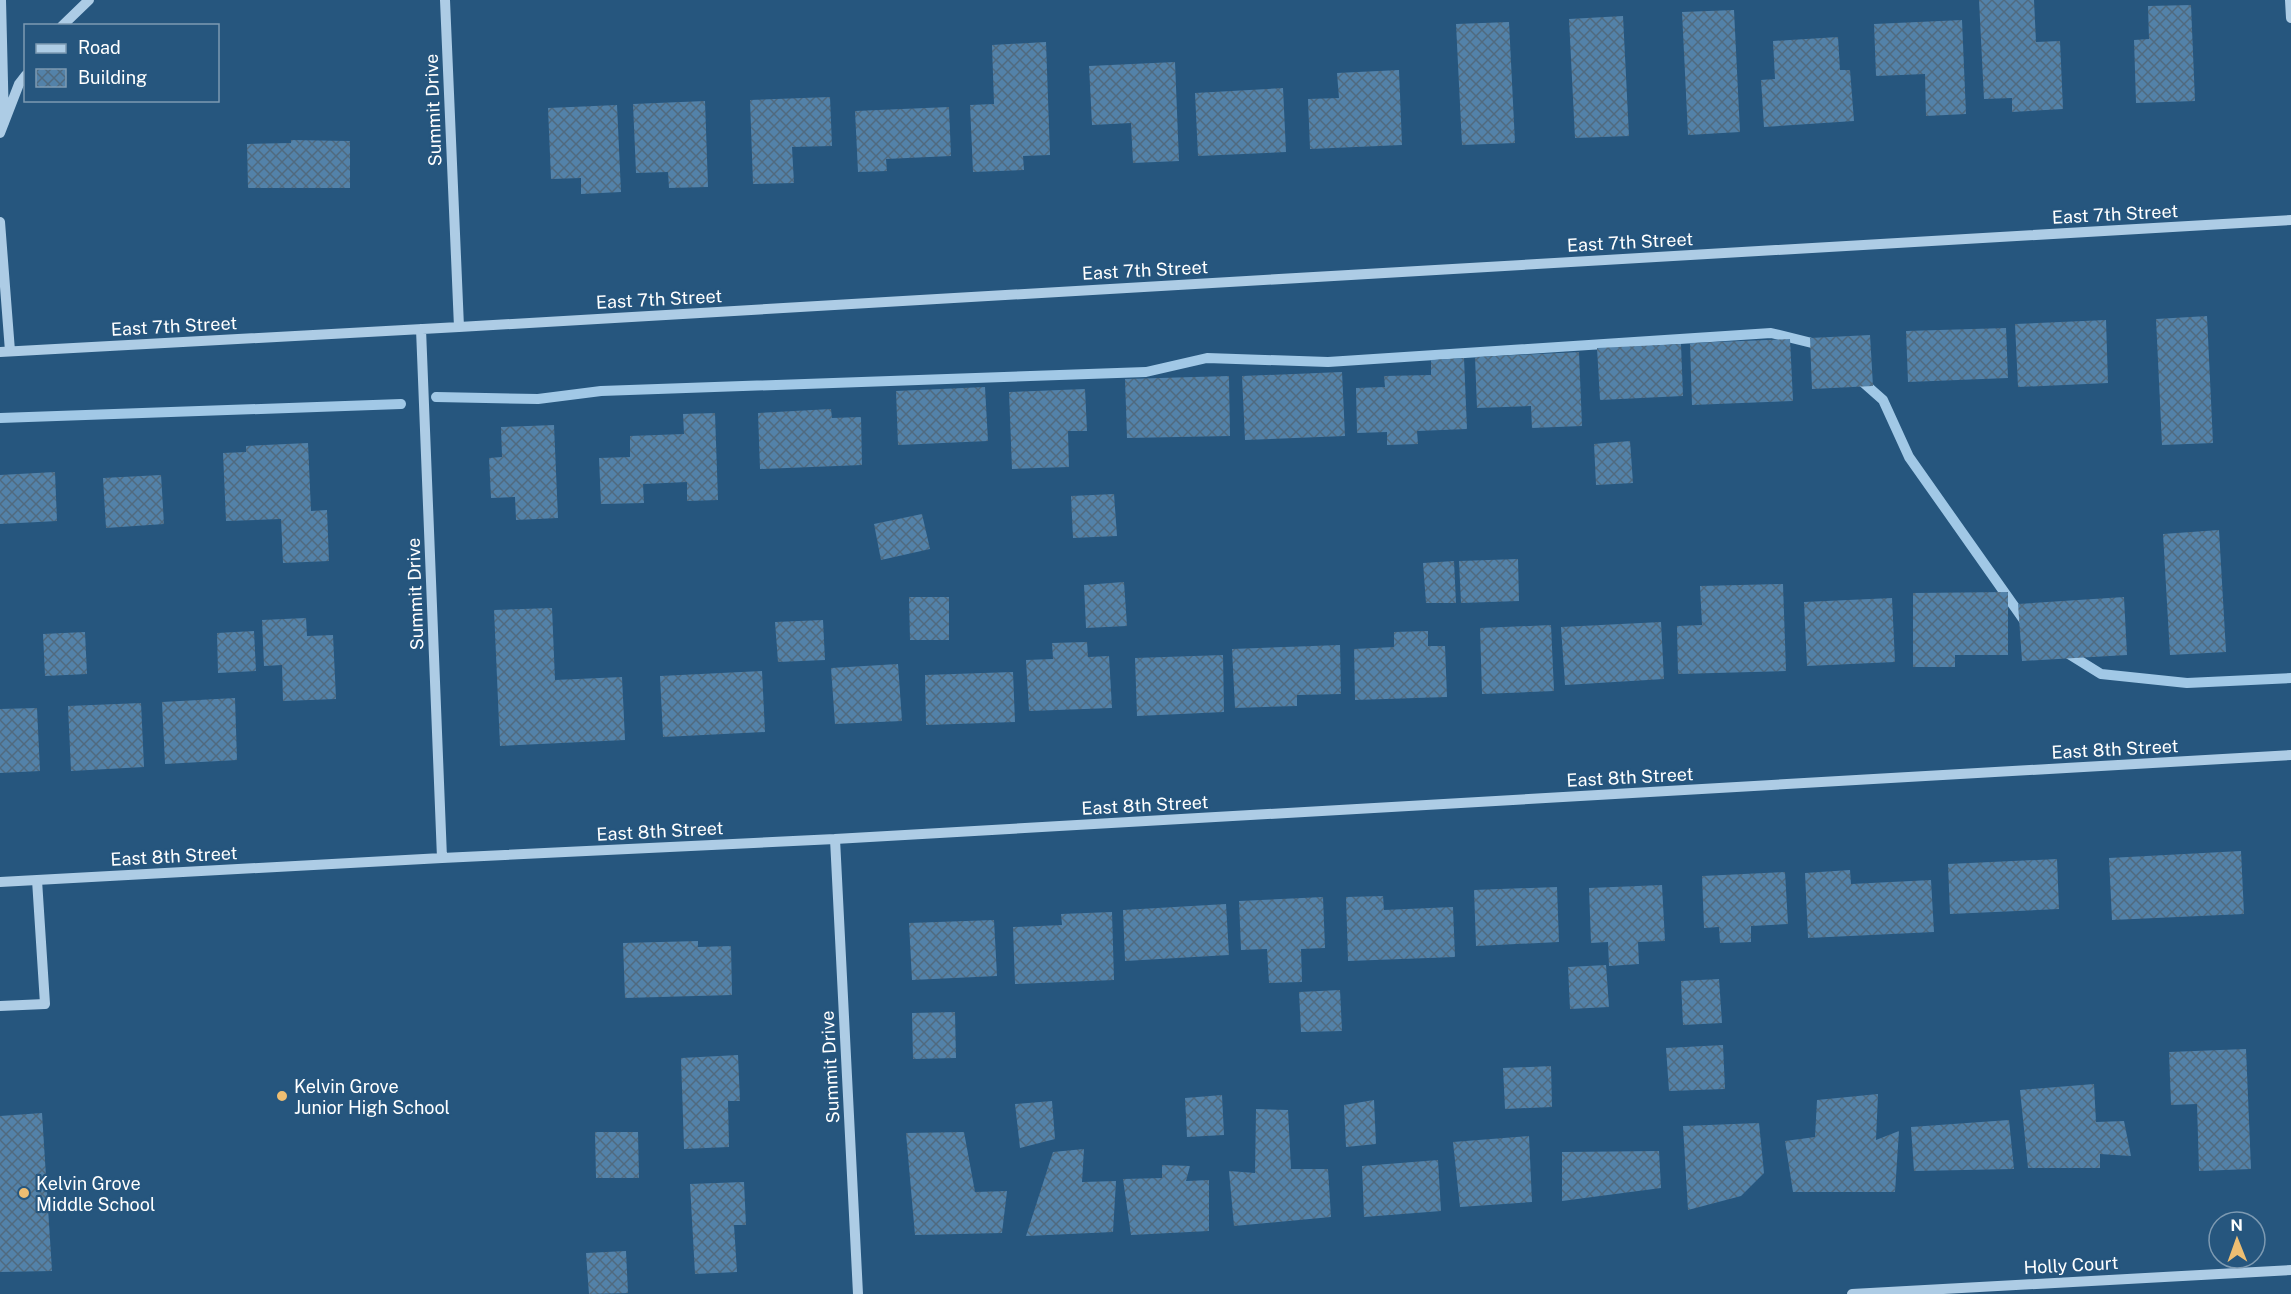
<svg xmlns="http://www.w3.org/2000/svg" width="2291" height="1294" font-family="'Public Sans',sans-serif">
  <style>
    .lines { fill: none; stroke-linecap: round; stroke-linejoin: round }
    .stream { stroke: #a1c8e6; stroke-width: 10 }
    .building { fill: url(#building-cross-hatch) }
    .minor { stroke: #adcce5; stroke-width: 10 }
    .poi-dot { fill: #eebe72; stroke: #26567e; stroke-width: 2 }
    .labels { text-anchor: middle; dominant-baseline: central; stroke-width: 4.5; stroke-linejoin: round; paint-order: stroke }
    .street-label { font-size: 18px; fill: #fff; stroke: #26567e }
    .poi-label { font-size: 18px; fill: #fff; stroke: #26567e; text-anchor: start }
  </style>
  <defs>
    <pattern id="building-cross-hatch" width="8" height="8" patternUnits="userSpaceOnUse" patternTransform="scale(1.5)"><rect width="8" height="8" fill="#5382a9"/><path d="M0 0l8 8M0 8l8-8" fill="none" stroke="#506a7f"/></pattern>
  </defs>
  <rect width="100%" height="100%" fill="#26567e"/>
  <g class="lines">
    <!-- stream -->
    <path class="stream" d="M 1857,377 L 1883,400 L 1909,457 L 2026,623
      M 436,397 L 538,399 L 601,391 L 1146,372 L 1207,358 L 1328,362 L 1771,333 L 1820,345 L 1823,347
      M 0,418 L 401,404
      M 2064,651 L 2101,674 L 2187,683 L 2291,678"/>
  </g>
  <!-- building -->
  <path class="building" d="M 1979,0 L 2034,0 L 2036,42 L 2060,41 L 2063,109 L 2012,112 L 2012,98 L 1984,99 Z
    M 2191,5 L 2195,101 L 2136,103 L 2134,40 L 2149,39 L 2148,6 Z
    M 1734,10 L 1740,132 L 1688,135 L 1682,12 Z
    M 1623,16 L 1629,136 L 1575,138 L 1569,19 Z
    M 1962,20 L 1966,114 L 1926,116 L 1925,74 L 1876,76 L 1874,24 Z
    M 1509,22 L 1515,143 L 1462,145 L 1456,24 Z
    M 1838,37 L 1840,70 L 1850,70 L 1854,121 L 1764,127 L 1761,80 L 1775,79 L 1773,41 Z
    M 1046,42 L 1050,155 L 1023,156 L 1024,170 L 973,172 L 970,105 L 994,104 L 992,45 Z
    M 1175,62 L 1179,161 L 1133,163 L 1131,123 L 1092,125 L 1089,66 Z
    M 1399,70 L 1402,145 L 1310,149 L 1308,99 L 1339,98 L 1337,73 Z
    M 1283,88 L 1286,152 L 1198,156 L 1195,93 Z
    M 830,97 L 832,146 L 792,147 L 794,183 L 753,184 L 750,100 Z
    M 705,101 L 708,187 L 669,188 L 668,172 L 636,173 L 633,104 Z
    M 617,105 L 621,192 L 581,194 L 581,178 L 551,179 L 548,108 Z
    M 949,107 L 951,156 L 886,159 L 887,171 L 858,172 L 855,111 Z
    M 291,140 L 350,141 L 350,188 L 248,188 L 247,144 L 291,143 Z
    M 2207,316 L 2213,443 L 2162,445 L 2156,319 Z
    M 2106,320 L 2108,383 L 2018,387 L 2015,324 Z
    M 2006,328 L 2008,378 L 1908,382 L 1906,331 Z
    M 1870,335 L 1873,386 L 1812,389 L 1810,338 Z
    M 1790,339 L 1793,401 L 1692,405 L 1690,343 Z
    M 1681,344 L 1683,396 L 1600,400 L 1597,348 Z
    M 1579,352 L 1582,426 L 1532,428 L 1531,406 L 1477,408 L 1475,357 Z
    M 1464,358 L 1467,429 L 1417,431 L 1418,444 L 1387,445 L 1387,432 L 1357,433 L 1356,388 L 1385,387 L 1384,376 L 1431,375 L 1431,360 Z
    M 1342,372 L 1345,436 L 1245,440 L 1242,376 Z
    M 1229,376 L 1230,436 L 1127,438 L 1125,379 Z
    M 985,387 L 988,441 L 898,445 L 896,391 Z
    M 1085,389 L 1087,431 L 1068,431 L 1069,467 L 1012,469 L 1009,392 Z
    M 831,409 L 832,418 L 861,417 L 862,465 L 760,469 L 758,413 Z
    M 715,413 L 718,500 L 687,501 L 687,482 L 643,484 L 644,503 L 601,504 L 599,458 L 630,457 L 630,436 L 684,434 L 683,414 Z
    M 554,425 L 558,518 L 516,520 L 515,497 L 491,498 L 489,458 L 502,457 L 501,427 Z
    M 1630,441 L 1633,483 L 1596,485 L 1594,444 Z
    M 308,443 L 311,511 L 327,510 L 329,561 L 283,563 L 281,519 L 226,521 L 223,453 L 246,452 L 246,446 Z
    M 55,472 L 57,521 L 0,524 L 0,475 Z
    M 161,475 L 164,524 L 106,528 L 103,478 Z
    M 1114,494 L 1117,536 L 1073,538 L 1071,496 Z
    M 922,514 L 930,549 L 881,560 L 874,524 Z
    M 2219,530 L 2226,652 L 2170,655 L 2163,534 Z
    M 1518,559 L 1519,601 L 1461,603 L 1459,561 Z
    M 1454,561 L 1456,603 L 1426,603 L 1423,563 Z
    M 1124,582 L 1127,626 L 1086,628 L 1084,585 Z
    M 1783,584 L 1786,671 L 1678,674 L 1677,626 L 1702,625 L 1700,586 Z
    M 2008,592 L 2008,655 L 1955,655 L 1955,667 L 1913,667 L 1913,593 Z
    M 909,597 L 949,597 L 949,640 L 910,640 Z
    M 2124,597 L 2127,655 L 2022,661 L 2018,604 Z
    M 1892,598 L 1895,662 L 1807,666 L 1804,602 Z
    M 552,608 L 555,680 L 622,677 L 625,740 L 500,746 L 494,610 Z
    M 306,618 L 307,636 L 333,635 L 336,699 L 283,701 L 282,665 L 264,666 L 262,620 Z
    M 823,620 L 825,660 L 778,662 L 775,622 Z
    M 1661,622 L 1664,679 L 1565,685 L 1561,627 Z
    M 1551,625 L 1554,691 L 1482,694 L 1480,628 Z
    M 254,631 L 256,671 L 218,673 L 217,633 Z
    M 1428,631 L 1428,646 L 1445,646 L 1447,697 L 1355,700 L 1354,649 L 1394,647 L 1394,632 Z
    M 85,632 L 87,674 L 45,676 L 43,634 Z
    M 1087,642 L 1088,657 L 1109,656 L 1112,708 L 1029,711 L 1026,660 L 1053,659 L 1052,643 Z
    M 1340,645 L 1341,694 L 1297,695 L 1297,706 L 1235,708 L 1232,649 Z
    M 1223,655 L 1224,712 L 1137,716 L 1135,658 Z
    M 898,664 L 902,721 L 835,724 L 831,668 Z
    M 762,671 L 765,732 L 663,737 L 660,676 Z
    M 1013,672 L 1015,722 L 926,725 L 925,675 Z
    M 235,698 L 237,760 L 165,764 L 162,702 Z
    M 141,703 L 144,767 L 71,771 L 68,706 Z
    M 37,708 L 40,771 L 0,773 L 0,709 Z
    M 2241,851 L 2244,914 L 2112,920 L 2109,858 Z
    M 2057,859 L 2059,909 L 1950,914 L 1948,864 Z
    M 1850,870 L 1851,884 L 1931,880 L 1934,932 L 1808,938 L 1805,873 Z
    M 1785,872 L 1788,924 L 1751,926 L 1751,942 L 1720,943 L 1719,927 L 1704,928 L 1702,876 Z
    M 1662,885 L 1665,941 L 1638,942 L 1639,964 L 1609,966 L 1608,942 L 1591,943 L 1589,888 Z
    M 1557,887 L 1559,942 L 1476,946 L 1474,890 Z
    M 1383,896 L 1384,910 L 1453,907 L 1455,957 L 1348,961 L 1346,897 Z
    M 1323,897 L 1325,948 L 1301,949 L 1302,982 L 1269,983 L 1267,949 L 1241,950 L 1239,901 Z
    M 1226,904 L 1229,955 L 1125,961 L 1123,910 Z
    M 1112,912 L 1114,980 L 1015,984 L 1013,927 L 1062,925 L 1061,914 Z
    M 994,920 L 997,976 L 912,980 L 909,923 Z
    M 698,941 L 698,947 L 731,946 L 732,995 L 625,998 L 623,943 Z
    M 1606,965 L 1609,1007 L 1570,1009 L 1568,967 Z
    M 1719,979 L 1722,1023 L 1683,1025 L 1681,981 Z
    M 1340,990 L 1342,1031 L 1301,1032 L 1299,992 Z
    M 955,1012 L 956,1058 L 913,1059 L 912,1013 Z
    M 1723,1045 L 1725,1089 L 1669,1091 L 1666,1048 Z
    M 2246,1049 L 2251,1169 L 2199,1171 L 2197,1104 L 2171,1105 L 2169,1052 Z
    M 738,1055 L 740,1101 L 728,1101 L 729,1147 L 684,1149 L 681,1058 Z
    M 1551,1066 L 1552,1107 L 1505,1109 L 1503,1068 Z
    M 2094,1084 L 2096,1122 L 2124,1121 L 2131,1156 L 2100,1154 L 2100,1168 L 2028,1168 L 2020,1090 Z
    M 1878,1094 L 1876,1140 L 1899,1131 L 1895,1192 L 1793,1192 L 1785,1141 L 1815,1137 L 1817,1100 Z
    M 1222,1095 L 1224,1135 L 1187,1137 L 1185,1098 Z
    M 1374,1100 L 1376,1144 L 1346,1147 L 1344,1105 Z
    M 1052,1101 L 1055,1139 L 1020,1148 L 1015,1104 Z
    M 1256,1109 L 1288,1110 L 1291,1169 L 1328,1169 L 1331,1217 L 1234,1226 L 1229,1171 L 1255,1173 Z
    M 42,1113 L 52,1271 L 0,1272 L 0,1116 Z
    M 2009,1120 L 2014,1169 L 1914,1171 L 1911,1127 Z
    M 1759,1123 L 1764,1173 L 1741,1196 L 1688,1210 L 1683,1126 Z
    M 595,1132 L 638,1132 L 639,1178 L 596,1178 Z
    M 964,1132 L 975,1192 L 1007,1191 L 1002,1233 L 915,1235 L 906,1133 Z
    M 1529,1136 L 1532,1202 L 1460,1207 L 1453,1142 Z
    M 1084,1149 L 1082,1182 L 1116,1181 L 1113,1232 L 1026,1236 L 1053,1152 Z
    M 1659,1151 L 1661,1188 L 1562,1201 L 1562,1152 Z
    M 1438,1160 L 1441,1211 L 1364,1217 L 1362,1166 Z
    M 1162,1165 L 1190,1166 L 1186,1181 L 1209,1180 L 1209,1231 L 1131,1235 L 1123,1179 L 1162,1178 Z
    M 744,1182 L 746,1225 L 734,1225 L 737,1272 L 695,1274 L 690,1184 Z
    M 626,1251 L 628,1293 L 589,1294 L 586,1253 Z"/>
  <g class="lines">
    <!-- minor -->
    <path class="minor" d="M 1,0 L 4,123
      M 445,0 L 459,327
      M 2290,0 L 2291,18
      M 62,26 L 89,0
      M 0,133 L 19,84 L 26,75
      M 0,222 L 10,351
      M 421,329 L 442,858
      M 0,352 L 459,327 L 2291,220
      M 835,839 L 858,1294
      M 0,882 L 442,858 L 835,839 L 2291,755
      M 0,1006 L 45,1004 L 37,880
      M 1852,1294 L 2291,1270"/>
  </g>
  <!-- markers -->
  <g class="poi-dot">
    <circle cx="282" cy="1096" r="6"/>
    <circle cx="24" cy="1193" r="6"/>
  </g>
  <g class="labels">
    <!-- street labels -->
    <g class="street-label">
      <text transform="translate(433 110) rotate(-92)">Summit Drive</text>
      <text transform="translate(2115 214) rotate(-3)">East 7th Street</text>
      <text transform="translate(1630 242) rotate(-3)">East 7th Street</text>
      <text transform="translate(1145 270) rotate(-3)">East 7th Street</text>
      <text transform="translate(659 299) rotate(-3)">East 7th Street</text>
      <text transform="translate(174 326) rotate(-3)">East 7th Street</text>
      <text transform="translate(415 594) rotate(-92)">Summit Drive</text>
      <text transform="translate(2115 749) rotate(-3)">East 8th Street</text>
      <text transform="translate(1630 777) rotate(-3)">East 8th Street</text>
      <text transform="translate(1145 805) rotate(-3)">East 8th Street</text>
      <text transform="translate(660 831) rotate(-3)">East 8th Street</text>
      <text transform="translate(174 856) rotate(-3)">East 8th Street</text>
      <text transform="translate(830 1067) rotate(-93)">Summit Drive</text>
      <text transform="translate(2071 1265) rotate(-3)">Holly Court</text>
    </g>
    <!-- poi labels -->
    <g class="poi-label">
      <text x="294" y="1086">Kelvin Grove<tspan x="294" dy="21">Junior High School</tspan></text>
      <text x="36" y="1183">Kelvin Grove<tspan x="36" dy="21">Middle School</tspan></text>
    </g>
  </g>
  <!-- legend -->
  <rect x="24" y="24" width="195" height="78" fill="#26567e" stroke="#7d9ab2" stroke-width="1.5"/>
  <rect x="36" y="44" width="30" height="9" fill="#adcce5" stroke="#7d9ab2" stroke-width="1.5"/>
  <text x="78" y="54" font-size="18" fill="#ffffff">Road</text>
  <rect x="36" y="69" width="30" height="18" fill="url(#building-cross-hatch)" stroke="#7d9ab2" stroke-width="1.5"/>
  <text x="78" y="84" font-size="18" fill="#ffffff">Building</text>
  <!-- north arrow -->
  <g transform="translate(2237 1240) rotate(359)"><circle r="28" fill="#26567e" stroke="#7d9ab2" stroke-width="1.5"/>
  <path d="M0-4.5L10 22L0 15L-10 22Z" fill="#eebe72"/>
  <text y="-9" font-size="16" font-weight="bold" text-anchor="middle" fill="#ffffff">N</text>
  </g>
</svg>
